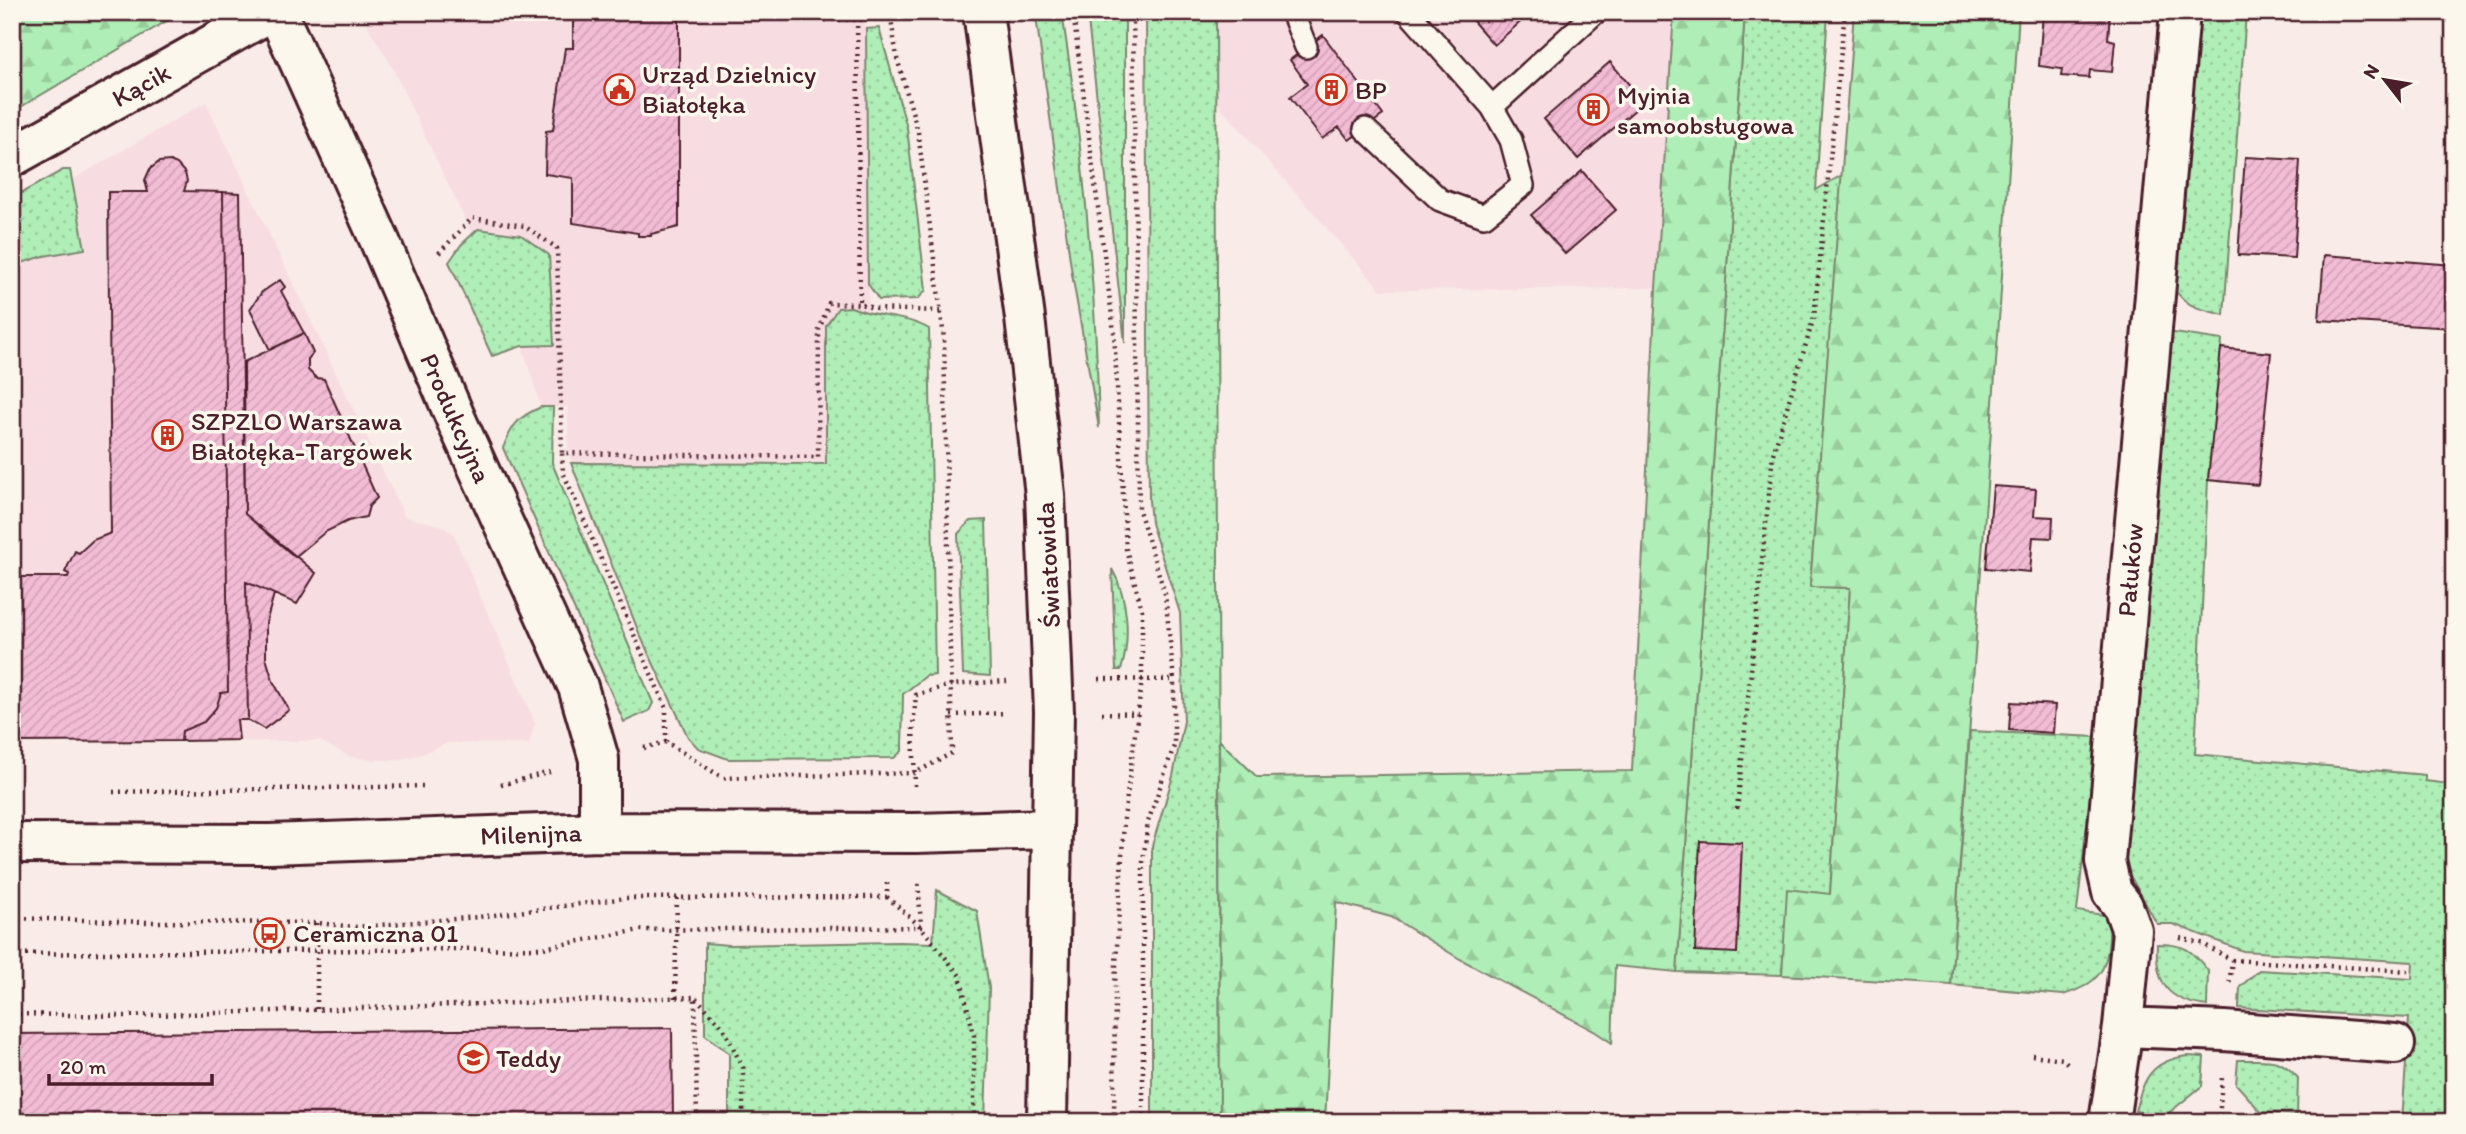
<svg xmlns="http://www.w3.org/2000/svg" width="2466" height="1134" font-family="Itim,sans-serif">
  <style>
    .built { fill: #f7dde2 }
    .grass { fill: url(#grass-dots); stroke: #7c8670; stroke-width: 2 }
    .forest { fill: url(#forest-firs); stroke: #7c8670; stroke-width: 2 }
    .building { fill: url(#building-hatch); stroke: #4a1f2b; stroke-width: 2 }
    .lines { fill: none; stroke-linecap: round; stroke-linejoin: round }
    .service-casing { stroke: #4a1f2b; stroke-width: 26 }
    .minor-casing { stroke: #4a1f2b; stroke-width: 44 }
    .tertiary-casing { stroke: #4a1f2b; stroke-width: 44 }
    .path { stroke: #4a1f2b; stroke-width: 4.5; stroke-dasharray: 2 5; stroke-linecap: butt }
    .service { stroke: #fbf7ec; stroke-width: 21 }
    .minor { stroke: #fbf7ec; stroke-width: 38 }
    .tertiary { stroke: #fbf7ec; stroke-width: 38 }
    .labels { text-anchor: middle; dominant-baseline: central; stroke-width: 7; stroke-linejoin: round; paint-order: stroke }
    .poi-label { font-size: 26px; fill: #4a1f2b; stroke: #fbf7ec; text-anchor: start }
    .street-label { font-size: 26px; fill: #4a1f2b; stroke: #fbf7ec }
  </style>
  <defs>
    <pattern id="grass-dots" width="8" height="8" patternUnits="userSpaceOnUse" patternTransform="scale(1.75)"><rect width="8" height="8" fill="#afeeb6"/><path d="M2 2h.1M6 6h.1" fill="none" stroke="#98cc9d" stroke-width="1.8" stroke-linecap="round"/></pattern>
    <pattern id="forest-firs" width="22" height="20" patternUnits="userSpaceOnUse" patternTransform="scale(1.75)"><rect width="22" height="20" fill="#afeeb6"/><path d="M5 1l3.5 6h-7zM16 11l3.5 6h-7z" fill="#98cc9d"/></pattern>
    <pattern id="building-hatch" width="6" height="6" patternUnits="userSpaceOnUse" patternTransform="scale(1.75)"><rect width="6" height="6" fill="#f3bcd5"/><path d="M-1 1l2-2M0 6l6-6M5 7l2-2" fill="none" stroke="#d2a1b7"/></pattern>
  </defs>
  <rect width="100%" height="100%" fill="#f9ebe7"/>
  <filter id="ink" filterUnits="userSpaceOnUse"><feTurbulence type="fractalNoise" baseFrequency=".0143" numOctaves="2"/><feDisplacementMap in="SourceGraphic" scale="14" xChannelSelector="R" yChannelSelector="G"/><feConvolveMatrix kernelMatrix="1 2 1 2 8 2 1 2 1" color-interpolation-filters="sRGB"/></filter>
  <g filter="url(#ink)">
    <!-- built -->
    <path class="built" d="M 363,12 L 865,12 L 871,462 L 571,462 L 568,446 L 568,407 L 541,407 L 522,346 L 472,234 L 389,61 L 370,31 Z
      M 1216,12 L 1674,12 L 1656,288 L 1381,290 L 1217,103 Z
      M 206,102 L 405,517 L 440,525 L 453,533 L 535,723 L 529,744 L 448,743 L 420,755 L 397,760 L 373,760 L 350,757 L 320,741 L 12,742 L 12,215 Z"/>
    <!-- grass -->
    <path class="grass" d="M 1039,12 L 1062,12 C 1083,149 1096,289 1099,428 L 1072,274 L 1036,17 Z
      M 1087,12 L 1125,12 L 1125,343 Z
      M 1146,12 L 1216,12 L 1220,1122 L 1152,1122 L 1152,846 L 1173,776 L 1184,721 L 1180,613 L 1151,523 L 1149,500 Z
      M 1745,12 L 1828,12 L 1816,190 L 1842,175 L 1810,586 L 1850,588 L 1830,895 L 1788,890 L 1782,975 L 1677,972 Z
      M 2194,12 L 2246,12 L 2224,315 C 2197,308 2187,308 2171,285 Z
      M 879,28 L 907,128 L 926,290 L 918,299 L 879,300 L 868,284 L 866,29 Z
      M 63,170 L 70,170 L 85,249 L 44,256 L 12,266 L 12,198 Z
      M 478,229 L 521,235 L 549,255 L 554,345 L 522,346 L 492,356 L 449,262 L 461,245 Z
      M 851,307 C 877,318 905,315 929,329 L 935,675 L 926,676 L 903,694 L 902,751 L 894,758 L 728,759 L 698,748 L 688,737 L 640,635 L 571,463 L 826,464 L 826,326 L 838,308 Z
      M 2167,332 L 2222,340 L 2208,480 L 2195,754 L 2425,775 L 2425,781 L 2449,784 L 2454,715 L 2454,1122 L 2402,1122 L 2409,1018 L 2239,1008 L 2240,987 L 2259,970 L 2412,979 L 2413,962 L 2243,951 L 2173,924 L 2157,924 L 2123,863 Z
      M 541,407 L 553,407 L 552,463 L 653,703 L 649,711 L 624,722 L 503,448 C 512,425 518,417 541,407 Z
      M 986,520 L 990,676 L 963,674 L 958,534 L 970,521 Z
      M 1112,569 C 1128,597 1131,639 1121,670 L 1116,670 Z
      M 1970,731 L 2097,737 L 2077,911 L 2110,916 C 2108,960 2110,981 2063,995 L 1951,985 Z
      M 937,890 L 977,911 L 989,988 L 985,1122 L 729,1122 L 729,1053 L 705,1035 L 705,943 L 729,945 L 899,942 L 933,943 Z
      M 2157,944 C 2185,944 2192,950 2208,971 L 2207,1006 C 2167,1001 2155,983 2157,944 Z
      M 2187,1056 L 2204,1057 L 2202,1086 L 2165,1116 L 2135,1111 C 2144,1079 2150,1061 2187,1056 Z
      M 2238,1060 C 2266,1061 2279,1055 2298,1078 L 2297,1115 L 2261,1112 L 2236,1084 Z"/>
    <!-- forest -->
    <path class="forest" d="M 12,12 L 175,12 L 170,19 L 12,112 Z
      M 1674,12 L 1745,12 L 1677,972 L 1615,966 L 1612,1043 L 1594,1031 L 1460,959 L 1391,917 L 1336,902 L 1325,1122 L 1220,1122 L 1219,740 L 1257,777 L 1632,771 L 1656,288 Z
      M 1854,12 L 2019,12 L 2000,306 L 1951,985 L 1782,975 L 1787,889 L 1830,894 L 1850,588 L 1810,587 Z"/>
    <!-- building -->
    <path class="building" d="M 573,12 L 679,12 L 679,227 L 651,234 L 651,236 L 638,236 L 638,233 L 573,223 L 573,178 L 545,174 L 546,131 L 553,130 L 565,48 L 573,48 Z
      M 1465,12 L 1532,12 L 1494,45 Z
      M 2043,12 L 2117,12 L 2110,13 L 2108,39 L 2115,41 L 2112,72 L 2090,70 L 2089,78 L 2061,76 L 2062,69 L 2039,66 Z
      M 1323,35 L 1383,115 L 1349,140 L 1339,127 L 1322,139 L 1290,97 L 1307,84 L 1290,60 Z
      M 1610,62 L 1644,102 L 1578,159 L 1544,119 Z
      M 2245,157 L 2300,160 L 2294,258 L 2238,255 Z
      M 170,161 L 177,164 L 185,173 L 187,181 L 184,191 L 223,192 L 228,692 L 221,693 L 216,708 L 204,722 L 182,731 L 181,741 L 12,742 L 12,577 L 68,577 L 69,574 L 65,572 L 75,551 L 79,553 L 93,540 L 111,533 L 108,192 L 148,192 L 145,180 L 150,169 L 159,162 Z
      M 1582,171 L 1616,210 L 1565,254 L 1531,215 Z
      M 223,192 L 240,193 L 245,514 L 316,573 L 297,604 L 246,582 L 248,720 L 237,720 L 239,740 L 181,741 L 182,731 L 204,722 L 216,708 L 221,693 L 228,692 Z
      M 2324,255 L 2454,265 L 2454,328 L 2319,320 Z
      M 280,280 L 285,287 L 281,291 L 304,333 L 270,350 L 250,309 L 262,292 Z
      M 304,333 L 313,353 L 308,359 L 308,370 L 316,378 L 324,379 L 377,498 L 369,506 L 366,517 L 348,521 L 325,532 L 295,557 L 245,514 L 244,362 Z
      M 2221,348 L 2271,353 L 2258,485 L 2208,480 Z
      M 1993,486 L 2036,489 L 2034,516 L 2053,517 L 2052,538 L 2033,537 L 2030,572 L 1986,568 Z
      M 246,582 L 274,594 L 266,623 L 266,658 L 273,681 L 289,710 L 264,729 L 248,720 Z
      M 2011,702 L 2055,705 L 2053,733 L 2009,730 Z
      M 1700,841 L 1742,843 L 1737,953 L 1695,951 Z
      M 672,1028 L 673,1122 L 12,1122 L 12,1034 Z"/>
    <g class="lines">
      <defs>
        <path id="service" d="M 1292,12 L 1306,47
          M 1492,107 L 1596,12
          M 1365,129 L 1440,200 L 1484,216 L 1523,185 L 1511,140 L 1492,107 L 1408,12"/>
        <path id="minor" d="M 277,12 L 379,239 L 458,424 L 578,687 L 599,759 L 599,832
          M 12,157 L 270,12
          M 12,843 L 270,844 L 599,832 L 916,833 L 1051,829
          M 2123,1027 L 2224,1031 L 2395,1044
          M 2109,1122 L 2123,1027 L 2132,931 L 2123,906 L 2112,892 L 2105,861 L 2180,12"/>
        <path id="tertiary" d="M 983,12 L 1025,318 L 1045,495 L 1054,712 L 1047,1122"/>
      </defs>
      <!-- service casing -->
      <use href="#service" class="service-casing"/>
      <!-- minor casing -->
      <use href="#minor" class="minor-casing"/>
      <!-- tertiary casing -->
      <use href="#tertiary" class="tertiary-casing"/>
      <!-- path -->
      <path class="path" d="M 819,12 L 819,20 L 891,19
        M 1073,12 L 1114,332 L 1126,549 L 1142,610 L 1142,680 L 1124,819 L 1115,983 L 1114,1122
        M 857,19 L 860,304 L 877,309 L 940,311
        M 439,253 L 472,218 L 524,226 L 557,248 L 562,453
        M 1099,679 L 1174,680 L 1165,594 L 1139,510 L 1133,12
        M 1102,713 L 1138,714
        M 951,715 L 1006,713
        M 666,742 L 666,708 L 563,472 L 562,453 L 818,457 L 819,330 L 829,303 L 860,304
        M 644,748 L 666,742 L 723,778 L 915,773 L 952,753 L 944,338 L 918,132 L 897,58 L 890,12
        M 501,785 L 550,772
        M 915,786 L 913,727 L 916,695 L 950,685 L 1007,681
        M 113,792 L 426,786
        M 1737,809 L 1773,454 L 1814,317 L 1845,12
        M 887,897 L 921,927 L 960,976 L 974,1035 L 974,1122
        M 12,918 L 149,922 L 317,923 L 355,927 L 479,917 L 626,898 L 887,897 L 887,882
        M 317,923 L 317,1010
        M 2180,938 L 2201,943 L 2232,960 L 2229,985
        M 12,954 L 543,948 L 640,930 L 921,927 L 918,879
        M 2232,960 L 2408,971
        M 675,998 L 677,897
        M 696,998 L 723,1027 L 743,1068 L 743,1122
        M 12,1014 L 125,1016 L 695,997 L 697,1122
        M 2032,1055 L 2063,1059 L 2068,1064
        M 1143,1122 L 1143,862 L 1148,822 L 1174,746 L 1174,680
        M 2185,1122 L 2190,1116 L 2244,1122
        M 2219,1122 L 2222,1077"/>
      <!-- service -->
      <use href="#service" class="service"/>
      <!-- minor -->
      <use href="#minor" class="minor"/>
      <!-- tertiary -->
      <use href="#tertiary" class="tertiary"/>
    </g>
  </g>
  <!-- icons -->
  <defs>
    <symbol id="civic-ring" viewBox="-11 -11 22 22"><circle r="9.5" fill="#fbf7ec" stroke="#c8321e" stroke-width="1.5"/><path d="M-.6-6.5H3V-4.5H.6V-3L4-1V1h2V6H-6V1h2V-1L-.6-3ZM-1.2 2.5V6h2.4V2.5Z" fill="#c8321e"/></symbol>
    <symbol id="building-ring" viewBox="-11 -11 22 22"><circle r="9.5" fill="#fbf7ec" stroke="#c8321e" stroke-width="1.5"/><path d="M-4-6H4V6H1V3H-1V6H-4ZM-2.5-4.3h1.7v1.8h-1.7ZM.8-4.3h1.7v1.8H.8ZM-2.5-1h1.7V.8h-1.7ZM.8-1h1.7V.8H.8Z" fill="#c8321e"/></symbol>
    <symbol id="bus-ring" viewBox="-11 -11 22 22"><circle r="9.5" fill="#fbf7ec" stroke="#c8321e" stroke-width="1.5"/><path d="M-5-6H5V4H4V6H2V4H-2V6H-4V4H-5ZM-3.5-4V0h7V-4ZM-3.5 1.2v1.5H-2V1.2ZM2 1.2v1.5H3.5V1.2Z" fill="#c8321e"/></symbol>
    <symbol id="school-ring" viewBox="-11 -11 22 22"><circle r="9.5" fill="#fbf7ec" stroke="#c8321e" stroke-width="1.5"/><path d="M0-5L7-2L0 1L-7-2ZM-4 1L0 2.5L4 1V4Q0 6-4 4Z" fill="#c8321e"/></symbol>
  </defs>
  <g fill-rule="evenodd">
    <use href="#civic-ring" x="602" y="72" width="35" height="35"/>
    <use href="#building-ring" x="1314" y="72" width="35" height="35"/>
    <use href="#building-ring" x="1576" y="92" width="35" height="35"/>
    <use href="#building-ring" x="150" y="418" width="35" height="35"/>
    <use href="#bus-ring" x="252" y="916" width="35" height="35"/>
    <use href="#school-ring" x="456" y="1040" width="35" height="35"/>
  </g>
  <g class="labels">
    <!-- poi labels -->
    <g class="poi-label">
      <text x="642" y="74">Urząd Dzielnicy<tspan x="642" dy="30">Białołęka</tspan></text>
      <text x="1355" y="90">BP</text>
      <text x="1617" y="95">Myjnia<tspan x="1617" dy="30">samoobsługowa</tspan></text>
      <text x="191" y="421">SZPZLO Warszawa<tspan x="191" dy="30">Białołęka-Targówek</tspan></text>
      <text x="293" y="933">Ceramiczna 01</text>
      <text x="496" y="1058">Teddy</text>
    </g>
    <!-- street labels -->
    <g class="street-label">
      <text transform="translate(141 85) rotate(-29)">Kącik</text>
      <text transform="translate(456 418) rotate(66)">Produkcyjna</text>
      <text transform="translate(1048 565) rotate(-93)">Światowida</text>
      <text transform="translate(2130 570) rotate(-85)">Pałuków</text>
      <text transform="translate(531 834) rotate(-2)">Milenijna</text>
    </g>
  </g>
  <!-- margin -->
  <rect width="2466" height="1134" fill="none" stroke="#fbf7ec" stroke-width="42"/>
  <rect x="21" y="21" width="2424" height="1092" fill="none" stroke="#4a1f2b" stroke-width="2.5" filter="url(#ink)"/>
  <!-- north arrow -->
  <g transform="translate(2385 80) rotate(301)" stroke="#fbf7ec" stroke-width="5" paint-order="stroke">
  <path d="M0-5L12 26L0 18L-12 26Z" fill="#4a1f2b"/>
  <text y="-10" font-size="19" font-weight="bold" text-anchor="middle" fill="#4a1f2b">N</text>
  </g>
  <!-- scale -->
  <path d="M49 1074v10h163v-10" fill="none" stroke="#4a1f2b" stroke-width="3.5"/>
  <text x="60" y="1074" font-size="21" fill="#4a1f2b" stroke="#fbf7ec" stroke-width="5" paint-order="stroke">20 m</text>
</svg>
